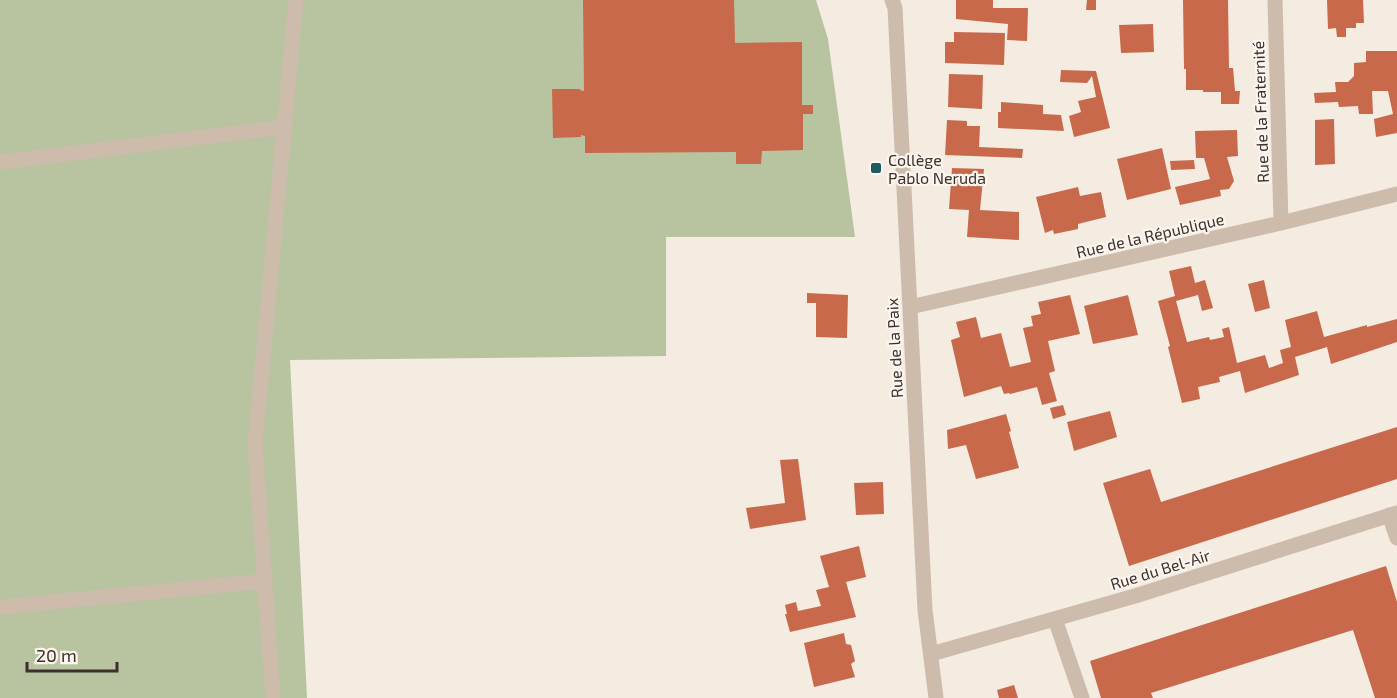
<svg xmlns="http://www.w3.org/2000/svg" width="1397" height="698" font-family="'Exo 2',sans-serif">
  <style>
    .green { fill: #b8c4a0 }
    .building { fill: #c8694b }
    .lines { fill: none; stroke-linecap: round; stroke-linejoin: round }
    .minor { stroke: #cdbbac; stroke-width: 15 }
    .poi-dot { fill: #1f5a5e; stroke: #fbf5ee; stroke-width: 2 }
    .labels { text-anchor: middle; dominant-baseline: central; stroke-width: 4.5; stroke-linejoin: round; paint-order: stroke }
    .street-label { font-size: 16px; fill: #3b302b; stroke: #fbf5ee }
    .poi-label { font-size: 16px; fill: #3b302b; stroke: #fbf5ee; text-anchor: start }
  </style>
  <rect width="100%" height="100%" fill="#f4ebe1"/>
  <!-- green -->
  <path class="green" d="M 0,0 L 816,0 L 828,39 L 855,237 L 666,237 L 666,356 L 290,360 L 307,698 L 0,698 Z"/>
  <!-- building -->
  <path class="building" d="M 583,0 L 734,0 L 735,43 L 802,42 L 802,105 L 813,105 L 813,114 L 803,114 L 803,150 L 762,151 L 761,164 L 736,164 L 736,152 L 585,153 L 585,136 L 581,135 L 581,137 L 553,138 L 552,89 L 580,89 L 580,90 L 584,91 Z
    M 956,0 L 993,0 L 993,8 L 1028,8 L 1027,41 L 1007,40 L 1008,24 L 956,19 Z
    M 1087,0 L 1096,0 L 1096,10 L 1086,10 Z
    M 1183,0 L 1228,0 L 1229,68 L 1233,68 L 1235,91 L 1240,91 L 1239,104 L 1221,104 L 1221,92 L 1203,92 L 1203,90 L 1186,90 L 1186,69 L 1184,69 Z
    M 1327,0 L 1363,0 L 1364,23 L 1356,23 L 1356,28 L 1346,28 L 1346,37 L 1337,37 L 1336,28 L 1328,29 Z
    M 1153,24 L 1154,52 L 1121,53 L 1119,25 Z
    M 954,32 L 1005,33 L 1004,65 L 945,63 L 945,42 L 954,42 Z
    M 1366,51 L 1397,51 L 1397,133 L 1376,137 L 1374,119 L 1393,114 L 1388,91 L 1372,91 L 1373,114 L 1359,114 L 1358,106 L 1339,107 L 1338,102 L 1315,103 L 1314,93 L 1336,92 L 1335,82 L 1348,82 L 1354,76 L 1354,63 L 1366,62 Z
    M 1061,70 L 1096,71 L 1110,128 L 1074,137 L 1069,116 L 1081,112 L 1078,101 L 1096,97 L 1092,76 L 1087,83 L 1060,82 Z
    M 949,74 L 983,75 L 982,109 L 948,107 Z
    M 1001,102 L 1043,105 L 1043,114 L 1061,115 L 1064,131 L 998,128 L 998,112 L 1001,112 Z
    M 1334,119 L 1335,164 L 1315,165 L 1315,120 Z
    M 947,120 L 967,121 L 967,126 L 980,126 L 979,147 L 1023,149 L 1022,158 L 945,155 Z
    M 1237,130 L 1238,156 L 1227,157 L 1234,181 L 1229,189 L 1220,190 L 1221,196 L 1180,205 L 1175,187 L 1210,179 L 1204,158 L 1196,158 L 1195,131 Z
    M 1162,148 L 1171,189 L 1127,200 L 1117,159 Z
    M 1194,160 L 1195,169 L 1171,170 L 1170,161 Z
    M 952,168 L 984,169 L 980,210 L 1019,212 L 1019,240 L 967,237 L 969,210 L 949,209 Z
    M 1078,187 L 1080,196 L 1101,192 L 1106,217 L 1078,224 L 1078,229 L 1054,234 L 1053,230 L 1045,233 L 1036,197 Z
    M 1191,266 L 1195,283 L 1205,280 L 1213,308 L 1202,311 L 1198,295 L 1176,301 L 1187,342 L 1209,337 L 1210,340 L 1224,337 L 1222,329 L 1229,327 L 1237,363 L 1265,355 L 1269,368 L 1283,363 L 1280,350 L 1291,347 L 1285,320 L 1317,311 L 1324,337 L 1367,325 L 1367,327 L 1397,319 L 1397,342 L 1331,364 L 1327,347 L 1295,357 L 1299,375 L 1245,393 L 1240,371 L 1219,377 L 1220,382 L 1198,387 L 1200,399 L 1182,403 L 1168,347 L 1170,346 L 1158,301 L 1175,296 L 1169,271 Z
    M 1264,280 L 1270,308 L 1255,312 L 1248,284 Z
    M 807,293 L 848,295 L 847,338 L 816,337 L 816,303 L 807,303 Z
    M 1070,295 L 1080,334 L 1048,341 L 1055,371 L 1049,373 L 1057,401 L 1042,405 L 1037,387 L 1010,394 L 1009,393 L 1004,394 L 1001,386 L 964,397 L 951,340 L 960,337 L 956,322 L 976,317 L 981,338 L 1001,333 L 1010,367 L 1031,362 L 1023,328 L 1033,326 L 1031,316 L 1041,314 L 1038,302 Z
    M 1128,295 L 1138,335 L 1093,344 L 1084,306 Z
    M 1063,405 L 1066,415 L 1053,419 L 1050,408 Z
    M 1110,411 L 1117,437 L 1074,451 L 1067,422 Z
    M 1006,414 L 1011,431 L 1009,432 L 1019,468 L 976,479 L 966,445 L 948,449 L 947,430 Z
    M 1397,427 L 1397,479 L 1129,566 L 1103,483 L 1150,469 L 1161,502 Z
    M 798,459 L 806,520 L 750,529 L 746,508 L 785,503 L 780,460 Z
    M 883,482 L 884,514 L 856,515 L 854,483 Z
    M 859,546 L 866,577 L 846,582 L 856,617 L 790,632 L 785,614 L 787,614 L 785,605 L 796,602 L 798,611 L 821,606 L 816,590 L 829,587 L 820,556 Z
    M 1386,566 L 1397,602 L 1397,698 L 1375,698 L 1353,630 L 1151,693 L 1153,698 L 1101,698 L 1090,661 Z
    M 844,633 L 846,644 L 851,645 L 855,661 L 851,664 L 855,677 L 814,687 L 804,643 Z
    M 1014,685 L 1018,698 L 999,698 L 997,690 Z"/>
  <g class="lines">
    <!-- minor -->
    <path class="minor" d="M 892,0 L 895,8 L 925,610 L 936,698
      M 1275,0 L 1281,223
      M 0,162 L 284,127
      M 910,307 L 1281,223 L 1397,194
      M 1389,515 L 1397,538
      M 0,607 L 265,581
      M 1055,619 L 1082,698
      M 931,654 L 1135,596 L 1397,513
      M 273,698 L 255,444 L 296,0"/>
  </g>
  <!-- markers -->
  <rect class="poi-dot" x="870" y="162" width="12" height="12" rx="3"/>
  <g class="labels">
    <!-- street labels -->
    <g class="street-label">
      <text transform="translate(1260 112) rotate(-92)">Rue de la Fraternité</text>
      <text transform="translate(1150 235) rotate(-13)">Rue de la République</text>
      <text transform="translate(894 348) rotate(-93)">Rue de la Paix</text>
      <text transform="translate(1160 569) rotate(-17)">Rue du Bel-Air</text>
    </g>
    <!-- poi labels -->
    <g class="poi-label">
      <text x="888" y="159">Collège<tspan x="888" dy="18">Pablo Neruda</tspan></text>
    </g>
  </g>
  <!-- scale -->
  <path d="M27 662v9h90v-9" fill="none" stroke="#3b302b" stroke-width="3"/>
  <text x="36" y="662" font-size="18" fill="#3b302b" stroke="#fbf5ee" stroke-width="4.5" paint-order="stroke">20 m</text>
</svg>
